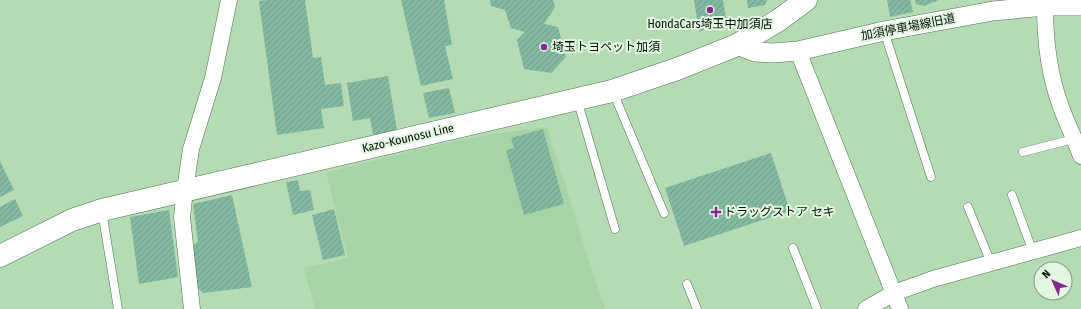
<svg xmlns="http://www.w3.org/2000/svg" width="1081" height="309" font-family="'Fira Sans Condensed','Noto Sans JP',sans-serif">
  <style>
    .built { fill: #a7d4a7 }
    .building { fill: url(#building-hatch) }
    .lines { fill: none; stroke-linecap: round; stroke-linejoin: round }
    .service-casing { stroke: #507451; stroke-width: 9 }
    .minor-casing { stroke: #507451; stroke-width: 17 }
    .tertiary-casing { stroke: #507451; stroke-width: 20 }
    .primary-casing { stroke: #507451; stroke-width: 23 }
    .service { stroke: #fff; stroke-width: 8 }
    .minor { stroke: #fff; stroke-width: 16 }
    .tertiary { stroke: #fff; stroke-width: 19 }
    .primary { stroke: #fff; stroke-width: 22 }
    .poi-dot { fill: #892790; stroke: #e2f6e2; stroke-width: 1.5 }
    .labels { text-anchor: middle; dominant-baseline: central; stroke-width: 4; stroke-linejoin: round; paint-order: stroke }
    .poi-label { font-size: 12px; fill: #041105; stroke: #e2f6e2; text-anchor: start }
    .street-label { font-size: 12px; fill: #041105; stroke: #e2f6e2 }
  </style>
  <defs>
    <pattern id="building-hatch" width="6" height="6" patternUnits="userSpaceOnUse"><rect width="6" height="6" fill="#83b9a0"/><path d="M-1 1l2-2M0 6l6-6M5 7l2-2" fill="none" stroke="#709e88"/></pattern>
  </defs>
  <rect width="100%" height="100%" fill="#b4dbb4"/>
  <!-- built -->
  <path class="built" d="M 547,127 L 589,261 L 605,309 L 315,309 L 304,268 L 348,258 L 326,173 L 411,151 L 486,135 Z"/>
  <!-- building -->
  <path class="building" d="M 268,0 L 305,0 L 313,58 L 321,57 L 325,85 L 341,83 L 344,106 L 321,109 L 324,128 L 277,135 L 259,1 Z
    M 401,0 L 444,0 L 452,45 L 445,46 L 453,79 L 421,86 Z
    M 490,0 L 553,0 L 555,7 L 544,24 L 558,27 L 566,57 L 551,73 L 524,69 L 517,40 L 525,32 L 511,28 L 505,10 L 491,6 Z
    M 694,0 L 723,0 L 726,19 L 699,32 Z
    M 747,0 L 767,0 L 765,5 L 748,8 Z
    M 887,0 L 910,0 L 913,12 L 890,17 Z
    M 915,0 L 939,0 L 924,6 L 916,4 Z
    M 388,76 L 397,130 L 373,135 L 370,118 L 353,121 L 347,83 Z
    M 449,88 L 455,113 L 429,118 L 423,93 Z
    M 543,129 L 564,204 L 524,215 L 506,150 L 514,148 L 511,138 Z
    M 771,153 L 790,211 L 684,246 L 665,188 Z
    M 0,161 L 14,190 L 0,197 Z
    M 298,180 L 300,191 L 310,190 L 314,210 L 293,215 L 286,182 Z
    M 232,195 L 252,287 L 203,293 L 196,286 L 193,246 L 198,241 L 193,204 Z
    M 15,199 L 23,216 L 0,227 L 0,207 Z
    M 334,209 L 345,255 L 323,260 L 312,215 Z
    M 169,210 L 178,277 L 139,284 L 130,217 Z"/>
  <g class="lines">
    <defs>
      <path id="service" d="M 884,31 L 931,177
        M 613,92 L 664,213
        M 577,99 L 615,229
        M 1023,152 L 1074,139
        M 1012,195 L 1033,252
        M 968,207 L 991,263
        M 102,211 L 118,309
        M 793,248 L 817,309
        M 687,284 L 697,309"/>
      <path id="minor" d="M 1045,6 C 1045,40 1049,75 1061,107 C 1067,124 1075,139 1081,156
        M 798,51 L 900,309
        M 192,309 L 182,217 L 185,190 L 191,149 L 213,78 L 229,0
        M 866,309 L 894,293 L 933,279 L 1081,238"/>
      <path id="tertiary" d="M 737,45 L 755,52 L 773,53 L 798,51 L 884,31 L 993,11 L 1045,6 L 1081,6"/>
      <path id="primary" d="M 0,256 L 72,220 L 102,210 L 612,91 L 677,69 L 737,45 L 779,20 L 806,0"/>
    </defs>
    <!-- service casing -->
    <use href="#service" class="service-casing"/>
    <!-- minor casing -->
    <use href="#minor" class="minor-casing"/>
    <!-- tertiary casing -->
    <use href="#tertiary" class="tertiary-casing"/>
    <!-- primary casing -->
    <use href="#primary" class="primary-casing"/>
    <!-- service -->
    <use href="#service" class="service"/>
    <!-- minor -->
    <use href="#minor" class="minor"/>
    <!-- tertiary -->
    <use href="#tertiary" class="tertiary"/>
    <!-- primary -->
    <use href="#primary" class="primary"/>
  </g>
  <!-- markers -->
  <g class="poi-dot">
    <circle cx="710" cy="10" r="4"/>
    <circle cx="544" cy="47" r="4"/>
    <path d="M714 206h4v4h4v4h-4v4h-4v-4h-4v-4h4z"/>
  </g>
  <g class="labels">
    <!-- poi labels -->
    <g class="poi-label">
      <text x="710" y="24" text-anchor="middle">HondaCars埼玉中加須店</text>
      <text x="552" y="47">埼玉トヨペット加須</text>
      <text x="724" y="212">ドラッグストア セキ</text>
    </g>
    <!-- street labels -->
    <g class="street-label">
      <text transform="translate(908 27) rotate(-11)">加須停車場線旧道</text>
      <text transform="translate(408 138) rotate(-13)">Kazo-Kounosu Line</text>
    </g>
  </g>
  <!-- north arrow -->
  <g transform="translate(1053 281) rotate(315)"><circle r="19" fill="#e2f6e2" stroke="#899a8a"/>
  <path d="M0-3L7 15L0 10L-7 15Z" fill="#892790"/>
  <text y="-6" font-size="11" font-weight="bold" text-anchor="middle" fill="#041105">N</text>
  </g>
</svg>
